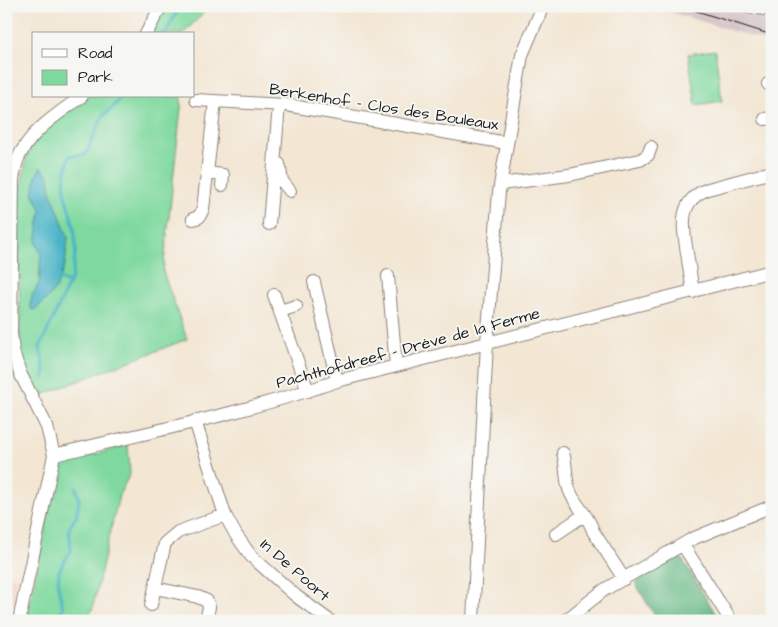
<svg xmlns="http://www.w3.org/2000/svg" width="778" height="627" font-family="'Architects Daughter',sans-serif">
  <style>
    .built { fill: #f7d0c9 }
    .industrial { fill: #d2bec1 }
    .green { fill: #7fd99f; stroke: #4e7a5e }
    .forest { fill: #67b986; stroke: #426a51 }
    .water { fill: #49b3c7; stroke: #326872 }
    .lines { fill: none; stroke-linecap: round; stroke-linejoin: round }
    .stream { stroke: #49b3c7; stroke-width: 3 }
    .minor-casing { stroke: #888178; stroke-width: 14 }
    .minor { stroke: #fff; stroke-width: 12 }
    .tram { stroke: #1c1c1c; stroke-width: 1 }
    .labels { text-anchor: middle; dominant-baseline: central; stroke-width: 4; stroke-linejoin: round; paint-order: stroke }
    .street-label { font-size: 16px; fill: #1c1c1c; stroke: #f6f6f2 }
  </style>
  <rect width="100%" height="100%" fill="#f6f6f2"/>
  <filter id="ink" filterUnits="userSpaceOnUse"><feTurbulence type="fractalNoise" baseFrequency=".02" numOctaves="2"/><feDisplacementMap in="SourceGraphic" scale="10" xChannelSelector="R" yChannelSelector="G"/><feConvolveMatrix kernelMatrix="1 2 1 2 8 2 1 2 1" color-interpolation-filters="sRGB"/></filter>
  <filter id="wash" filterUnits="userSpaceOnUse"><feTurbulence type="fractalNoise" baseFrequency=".0096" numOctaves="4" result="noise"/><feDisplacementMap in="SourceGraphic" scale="20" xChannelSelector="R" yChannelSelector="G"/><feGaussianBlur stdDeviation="1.12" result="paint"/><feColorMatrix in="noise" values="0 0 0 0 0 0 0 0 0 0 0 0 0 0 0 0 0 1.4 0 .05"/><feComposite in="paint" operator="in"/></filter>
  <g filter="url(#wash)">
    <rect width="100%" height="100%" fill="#f3e6d3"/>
    <!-- built -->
    <path class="built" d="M 6,574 L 19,577 L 9,621 L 6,621 Z"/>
    <!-- industrial -->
    <path class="industrial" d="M 651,6 L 729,6 L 772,20 L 772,43 Z"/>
    <!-- green -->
    <path class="green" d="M 167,6 L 210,6 L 183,34 L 150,34 Z
      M 715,50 L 722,101 L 696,105 L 688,54 Z
      M 86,96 L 181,96 L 181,108 L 163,272 L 187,339 L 37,397 L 20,351 L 19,197 L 27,156 L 42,131 Z
      M 128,445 L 130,474 L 119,495 L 92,610 L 86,621 L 26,621 L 59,465 Z"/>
    <!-- forest -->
    <path class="forest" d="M 679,554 L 720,621 L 658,621 L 635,583 Z"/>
    <!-- water -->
    <path class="water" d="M 41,167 L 49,176 L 51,192 L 68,237 L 65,265 L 56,288 L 48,298 L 35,310 L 31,309 L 30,304 L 32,296 L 39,283 L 41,254 L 36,242 L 41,209 L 33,193 L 36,176 Z"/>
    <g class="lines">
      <!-- stream -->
      <path class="stream" d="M 165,34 L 180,6
        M 59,279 L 69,283
        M 43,378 L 45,373 L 40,347 L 72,277 L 76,249 L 74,227 L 66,199 L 64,182 L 69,156 L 85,155 L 103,116 L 124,96
        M 55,621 L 63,608 L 58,586 L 59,571 L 71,550 L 69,528 L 76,517 L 79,500 L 76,487"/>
    </g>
  </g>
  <g filter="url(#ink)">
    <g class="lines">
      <defs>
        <path id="minor" d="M 751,7 L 772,10
          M 146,34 L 161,6
          M 768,84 L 772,85
          M 196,100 L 286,105 L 507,143
          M 765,119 L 772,118
          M 279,164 L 282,181 L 290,191
          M 207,173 L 223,175 L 222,185
          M 501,184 L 569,175 L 640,160 L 648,155 L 651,147
          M 193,219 L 199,217 L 203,209 L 215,102
          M 269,224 L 279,105
          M 388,276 L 396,366
          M 314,282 L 337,381
          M 693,292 C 691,279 689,266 687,253 C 683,226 677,201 708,189 L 772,172
          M 274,295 L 308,391
          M 280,311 L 296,306
          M 195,421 L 225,515 L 236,535 L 251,556 L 296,596 L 330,621
          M 563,453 C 567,465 565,478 569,489 C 574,505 589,515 593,531 L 624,579
          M 54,455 C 148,432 245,413 337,381 L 772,271
          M 556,534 L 584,515
          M 683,545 L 731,621
          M 155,588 L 198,597 L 207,601 L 209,607 L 206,621
          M 151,605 L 165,543 L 178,532 L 225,515
          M 19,621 L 54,455 L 47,427 L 20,373 L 13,351 L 11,334 L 13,180 C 14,174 15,167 17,161 C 29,131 58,114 82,96
          M 473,621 L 487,342 L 499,192 L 522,55 L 543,6
          M 565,621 L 604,590 L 692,539 L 772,506"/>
      </defs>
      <!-- minor casing -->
      <use href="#minor" class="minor-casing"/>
      <!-- minor -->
      <use href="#minor" class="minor"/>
      <!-- tram -->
      <path class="tram" d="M 681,6 L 772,35"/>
    </g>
  </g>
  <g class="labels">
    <!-- street labels -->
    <g class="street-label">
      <text transform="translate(384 107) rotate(9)">Berkenhof - Clos des Bouleaux</text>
      <text transform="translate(408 348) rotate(-15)">Pachthofdreef - Drève de la Ferme</text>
      <text transform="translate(295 570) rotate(41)">In De Poort</text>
    </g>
  </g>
  <!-- margin -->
  <rect width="778" height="627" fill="none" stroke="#f6f6f2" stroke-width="25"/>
  <!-- legend -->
  <rect x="32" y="32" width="162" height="65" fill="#f6f6f2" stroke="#9f9f9c"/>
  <rect x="42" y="49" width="25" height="8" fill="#ffffff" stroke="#9f9f9c"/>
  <text x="78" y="58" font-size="15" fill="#1c1c1c">Road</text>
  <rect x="42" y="70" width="25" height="15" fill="#7fd99f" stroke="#9f9f9c"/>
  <text x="78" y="82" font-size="15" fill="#1c1c1c">Park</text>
</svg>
